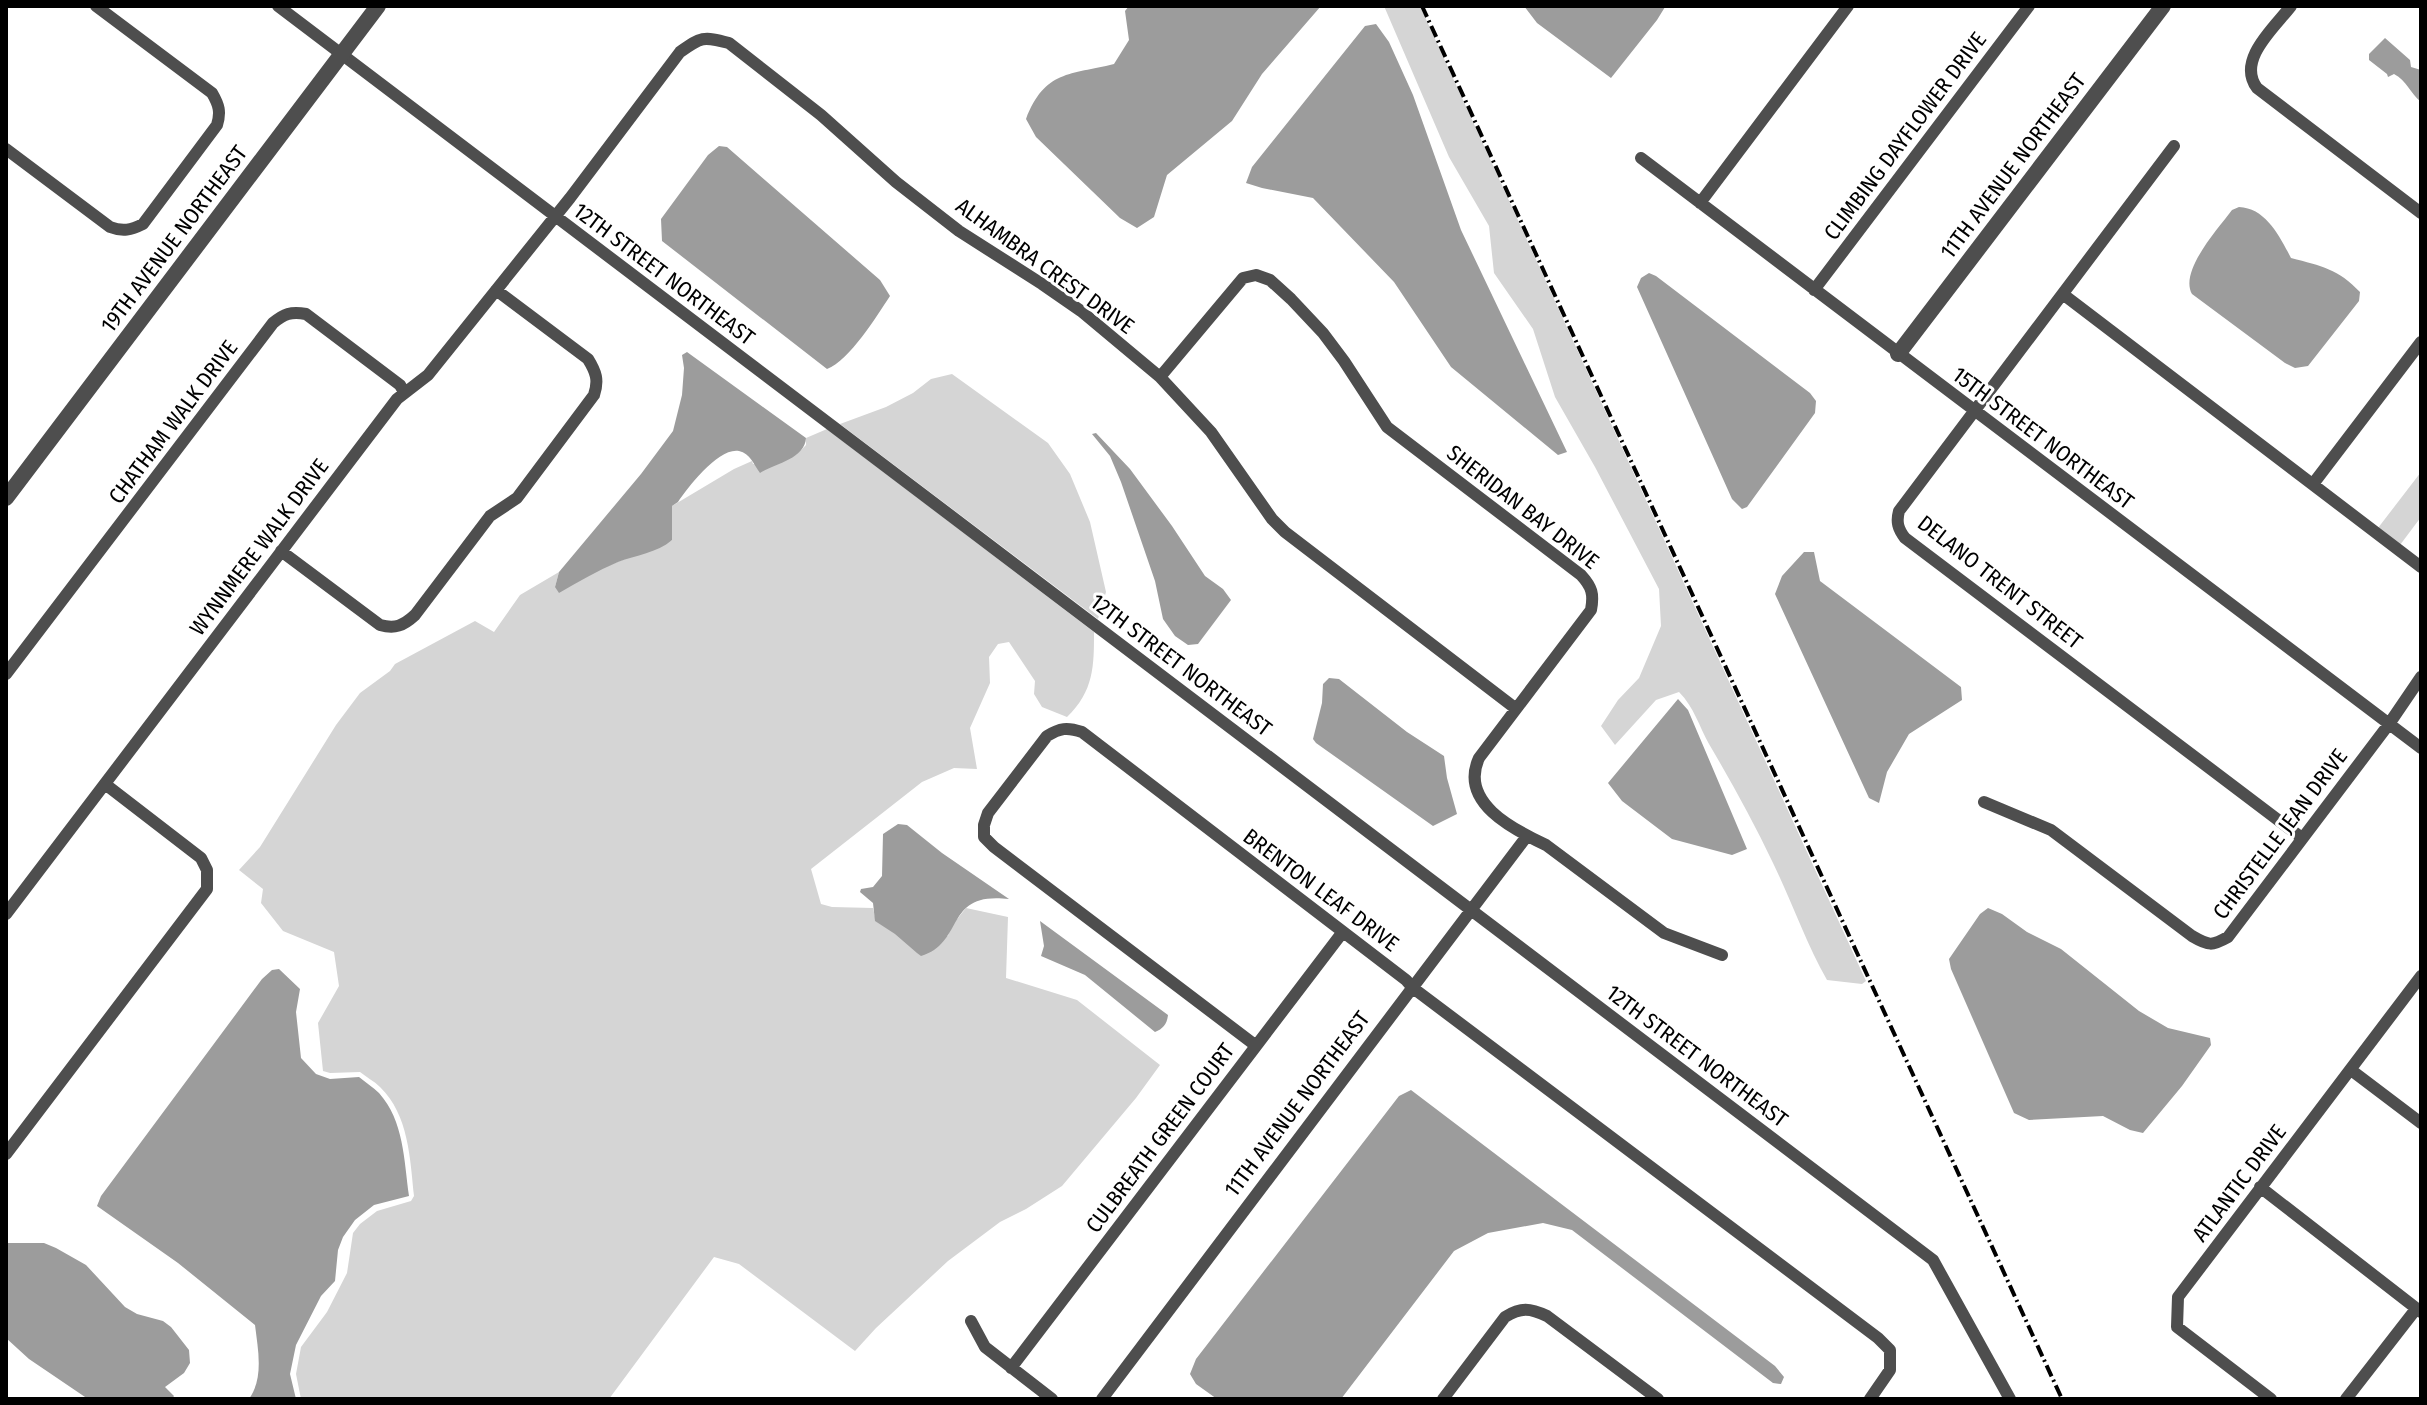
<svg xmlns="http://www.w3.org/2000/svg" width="2427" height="1405" font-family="'Fira Sans Condensed',sans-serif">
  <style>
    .green { fill: #d5d5d5 }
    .water { fill: #9c9c9c }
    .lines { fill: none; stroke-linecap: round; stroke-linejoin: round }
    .minor { stroke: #4e4e4e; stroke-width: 12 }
    .tertiary { stroke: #4e4e4e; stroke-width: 16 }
    .rail { stroke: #000; stroke-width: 4; stroke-dasharray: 12 4 2 4; stroke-linecap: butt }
    .labels { text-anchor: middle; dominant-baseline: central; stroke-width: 6; stroke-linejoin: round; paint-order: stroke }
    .street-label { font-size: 22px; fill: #000; stroke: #fff }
  </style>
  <rect width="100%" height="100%" fill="#fff"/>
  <!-- green -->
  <path class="green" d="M 1384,6 L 1420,6 L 1866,981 L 1862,984 L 1827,980 C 1806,943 1792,902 1773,863 C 1754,823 1732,783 1709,744 C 1699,726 1694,707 1679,692 L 1656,700 L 1615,745 L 1601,726 L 1618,700 L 1639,678 L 1661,626 L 1659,589 L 1595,467 L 1555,397 L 1533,329 L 1494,273 L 1489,226 L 1449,157 Z
    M 952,374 L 1048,443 L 1070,474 L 1090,522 L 1106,592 L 1098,619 L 840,424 L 886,407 L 913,393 L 931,379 Z
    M 827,429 L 1094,632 C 1094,666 1094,691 1067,717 L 1042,707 L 1034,694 L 1035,681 L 1009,642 L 998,644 L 989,657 L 990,683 L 970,728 L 977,769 L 954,768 L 922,782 L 811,869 L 821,904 L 832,907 L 873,908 L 876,921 L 896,934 L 948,936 L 950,928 L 966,908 L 1008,917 L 1006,978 L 1077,1000 L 1160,1065 L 1136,1098 L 1062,1186 L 1026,1209 L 1000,1222 L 948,1261 L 876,1328 L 855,1351 L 739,1264 L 714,1257 L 609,1399 L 301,1399 L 296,1374 L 301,1347 L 327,1312 L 347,1273 L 353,1233 L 360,1224 L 377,1211 L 411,1201 L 414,1196 C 410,1159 409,1115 380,1087 C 374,1081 366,1077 360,1072 L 330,1073 L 323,1071 L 318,1023 L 339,986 L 334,952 L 283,931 L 261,903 L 263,889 L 239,870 L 260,847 L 336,725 L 360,693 L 390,671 L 395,664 L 475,621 L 494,632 L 520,595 L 559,572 L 555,587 L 672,540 L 672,506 L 734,469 L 752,461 L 753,464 C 775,464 791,462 806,445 L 806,438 Z
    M 2421,472 L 2421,517 L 2400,545 L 2378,528 Z"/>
  <!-- water -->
  <path class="water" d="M 1129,6 L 1321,6 L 1262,74 L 1232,121 L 1167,175 L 1154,217 L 1137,228 L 1120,218 L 1036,137 L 1026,119 C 1045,70 1070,75 1114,64 L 1129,40 L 1125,11 Z
    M 1524,6 L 1664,6 L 1665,7 L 1657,20 L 1611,78 L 1537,23 Z
    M 1376,24 L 1389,42 L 1413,95 L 1461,230 L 1567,452 L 1558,455 L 1451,367 L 1394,282 L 1313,198 L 1262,188 L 1246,183 L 1252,167 L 1365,26 Z
    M 2385,38 L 2410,60 L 2411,67 L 2421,70 L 2421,102 C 2410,93 2407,81 2394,74 L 2388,77 L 2387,74 L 2369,60 L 2369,54 Z
    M 719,146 L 727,147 L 880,280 L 890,296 C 876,317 850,360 827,369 L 662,241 L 661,219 L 708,155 Z
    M 2239,207 C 2266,208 2280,237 2291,258 C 2322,266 2338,269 2360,292 L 2359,301 L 2308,366 L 2295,368 L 2285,363 L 2192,294 C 2179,271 2218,229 2232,210 Z
    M 1649,273 L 1656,276 L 1810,393 L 1816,401 L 1815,413 L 1747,507 L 1742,509 L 1732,499 L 1637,287 L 1641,278 Z
    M 687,352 L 806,438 C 805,459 774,464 760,473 C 754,465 750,453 739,451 C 719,447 688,487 678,502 L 672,506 L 672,540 C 657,553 636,555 618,562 C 597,571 578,582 559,593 L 555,587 L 559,572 L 641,474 L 673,431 L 682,395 L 684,368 L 682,355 Z
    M 1096,433 L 1130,469 L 1172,526 L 1205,576 L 1223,589 L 1231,600 L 1198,644 L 1188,645 L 1175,636 L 1163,619 L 1155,581 L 1121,482 L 1110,456 L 1092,434 Z
    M 1804,552 L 1814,552 L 1820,581 L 1961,687 L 1962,700 L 1909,734 L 1887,772 L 1879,803 L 1869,798 L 1775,594 L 1782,576 Z
    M 1329,678 L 1339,679 L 1407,732 L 1444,756 L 1447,778 L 1457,814 L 1433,826 L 1316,743 L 1313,739 L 1322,703 L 1323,684 Z
    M 1678,699 L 1688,710 L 1747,849 L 1732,855 L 1672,839 L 1622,801 L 1608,783 Z
    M 898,824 L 907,825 L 942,853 L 1009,899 C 943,891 966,942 921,956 L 917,953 L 895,934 L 875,921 L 873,903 L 860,892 L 861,889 L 873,887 L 882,876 L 883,834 Z
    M 1988,908 L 2002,914 L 2027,932 L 2061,949 L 2139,1011 L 2168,1028 L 2210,1038 L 2211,1045 L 2182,1086 L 2143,1133 L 2130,1130 L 2103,1116 L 2029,1120 L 2014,1113 L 1951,969 L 1949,959 L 1980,914 Z
    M 1040,921 L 1168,1015 C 1167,1024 1163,1029 1155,1032 L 1085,975 L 1041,956 L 1044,946 Z
    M 279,969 L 300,989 L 296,1012 L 301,1058 L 316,1074 L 330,1079 L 359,1077 C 365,1082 373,1087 379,1093 C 404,1121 404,1160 409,1196 L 374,1205 L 355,1220 L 343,1237 L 338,1250 L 335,1281 L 321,1296 L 296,1345 L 290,1374 L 296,1399 L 249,1399 C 264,1378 258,1350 255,1325 L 178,1263 L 97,1206 L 101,1196 L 262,979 L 272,970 Z
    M 1411,1090 L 1775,1366 L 1784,1377 L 1781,1384 L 1773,1383 L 1572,1230 L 1543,1223 L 1488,1233 L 1454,1251 L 1341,1399 L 1217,1399 L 1196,1384 L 1190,1374 L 1196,1359 L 1399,1096 Z
    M 6,1243 L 44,1243 L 56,1248 L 86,1265 L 125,1307 L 137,1314 L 163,1321 L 171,1327 L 189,1350 L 190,1363 L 184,1373 L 165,1387 L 174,1396 L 172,1399 L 88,1399 L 29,1359 L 6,1338 Z"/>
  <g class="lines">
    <!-- minor -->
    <path class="minor" d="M 278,6 L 1933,1260 L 2010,1399
      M 2291,6 C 2275,27 2236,60 2257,88 L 2421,213
      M 2174,146 L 1899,511 C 1896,522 1898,529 1905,538 L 2302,838
      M 6,149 L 110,227 C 123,232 131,230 143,224 L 217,125 C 221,112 219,105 212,93 L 96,6
      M 1641,158 L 2421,748
      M 1700,203 L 1848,6
      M 1814,290 L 2029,6
      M 2064,295 L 2421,567
      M 1160,377 L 1243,278 L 1256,275 L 1270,280 L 1291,299 L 1323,333 L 1344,361 L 1387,427 L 1581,575 C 1592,587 1594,594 1591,610 L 1479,758 C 1459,802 1512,829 1546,845 L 1664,933 L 1722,955
      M 2313,484 L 2421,342
      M 281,551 L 380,625 C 395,629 403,626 415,615 L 490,516 L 517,498 L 594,395 C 599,380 596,372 588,359 L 496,290
      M 6,674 L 273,323 C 284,314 291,311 306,314 L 400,385 L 404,392
      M 1984,802 L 2051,830 L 2192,936 C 2209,946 2212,946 2228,937 L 2389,724 L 2421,677
      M 6,914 L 397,399 L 428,375 L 570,198 L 680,52 C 701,37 703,36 729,43 L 821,115 L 896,182 L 959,231 L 1042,284 L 1081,311 L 1160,377 L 1211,432 L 1272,519 L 1285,532 L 1515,708
      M 1255,1045 L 994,847 L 984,837 L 984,825 L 988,813 L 1047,736 C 1060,728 1067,727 1082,732 L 1406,980 L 1413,988 L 1878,1338 L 1890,1350 L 1890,1370 L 1870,1399
      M 2351,1070 L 2421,1123
      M 6,1154 L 207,889 L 207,870 L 201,858 L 105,784
      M 2260,1187 L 2421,1312
      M 971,1321 L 985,1347 L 1052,1399
      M 1011,1368 L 1342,933
      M 1102,1399 L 1527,836
      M 1443,1399 L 1505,1317 C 1521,1307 1530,1308 1547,1316 L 1658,1399
      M 2271,1399 L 2177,1327 L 2178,1297 L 2421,976
      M 2346,1399 L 2416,1309"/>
    <!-- tertiary -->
    <path class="tertiary" d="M 1898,354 L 2163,6
      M 6,498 L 378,6"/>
    <!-- rail -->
    <path class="rail" d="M 1422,6 L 2062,1399"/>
  </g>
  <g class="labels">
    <!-- street labels -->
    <g class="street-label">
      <text transform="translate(1905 136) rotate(-53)">CLIMBING DAYFLOWER DRIVE</text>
      <text transform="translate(2013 166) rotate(-53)">11TH AVENUE NORTHEAST</text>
      <text transform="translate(174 239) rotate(-53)">19TH AVENUE NORTHEAST</text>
      <text transform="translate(1045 266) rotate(36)">ALHAMBRA CREST DRIVE</text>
      <text transform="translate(664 274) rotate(37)">12TH STREET NORTHEAST</text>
      <text transform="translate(173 422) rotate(-53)">CHATHAM WALK DRIVE</text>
      <text transform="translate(2043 438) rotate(37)">15TH STREET NORTHEAST</text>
      <text transform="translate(1523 507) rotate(38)">SHERIDAN BAY DRIVE</text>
      <text transform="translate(259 547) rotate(-53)">WYNNMERE WALK DRIVE</text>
      <text transform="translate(2000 582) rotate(38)">DELANO TRENT STREET</text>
      <text transform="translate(1181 665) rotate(37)">12TH STREET NORTHEAST</text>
      <text transform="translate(2280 834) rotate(-53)">CHRISTELLE JEAN DRIVE</text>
      <text transform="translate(1321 890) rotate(37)">BRENTON LEAF DRIVE</text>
      <text transform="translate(1697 1056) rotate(37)">12TH STREET NORTHEAST</text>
      <text transform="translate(1297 1104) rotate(-53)">11TH AVENUE NORTHEAST</text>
      <text transform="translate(1160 1138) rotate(-53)">CULBREATH GREEN COURT</text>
      <text transform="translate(2239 1183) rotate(-53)">ATLANTIC DRIVE</text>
    </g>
  </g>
  <!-- border -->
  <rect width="2427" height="1405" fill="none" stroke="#000000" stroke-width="16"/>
</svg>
